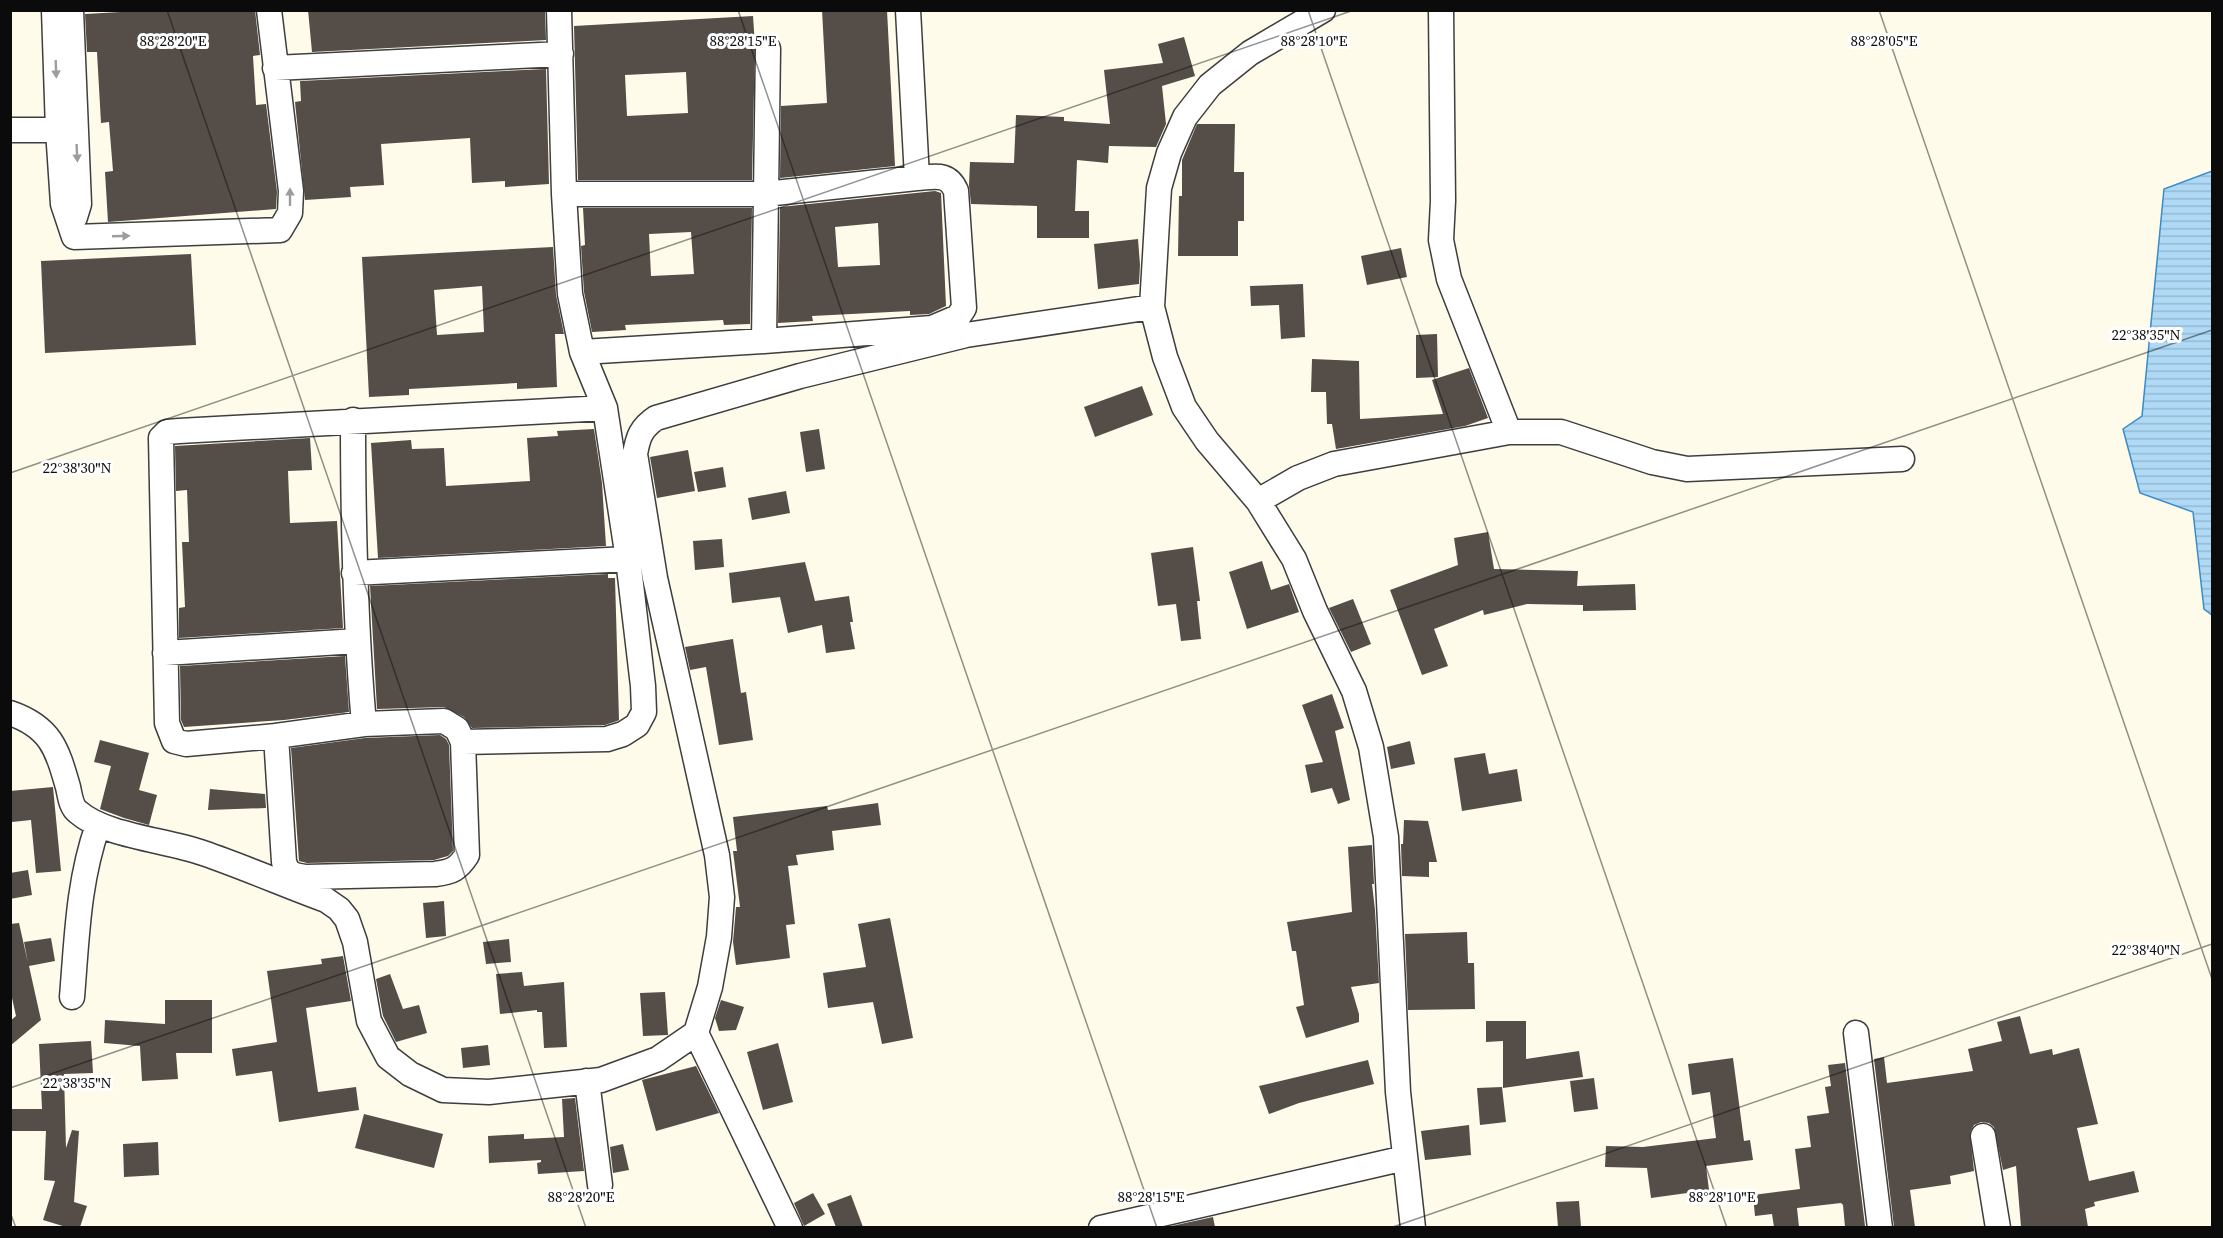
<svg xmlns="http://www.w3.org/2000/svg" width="2223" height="1238" font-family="'Source Serif 4',serif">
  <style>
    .water { fill: url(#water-rules); stroke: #378ccb; stroke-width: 1.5 }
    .building { fill: #544d48; fill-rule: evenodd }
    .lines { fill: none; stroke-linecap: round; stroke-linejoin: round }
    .street-casing { stroke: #3e3e3e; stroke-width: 27 }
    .street { stroke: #fff; stroke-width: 24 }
    .oneway { fill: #9d9d9d }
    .ticks { fill: none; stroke: #0b0b0b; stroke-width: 1.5; stroke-opacity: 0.45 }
    .ticks-label { font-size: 15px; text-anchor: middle; fill: #0b0b0b; stroke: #fff; stroke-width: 6; stroke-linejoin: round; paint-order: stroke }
  </style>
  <defs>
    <pattern id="water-rules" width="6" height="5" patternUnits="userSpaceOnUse" patternTransform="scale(1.5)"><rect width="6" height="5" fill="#afd9f5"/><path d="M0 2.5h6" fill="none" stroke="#95b9d1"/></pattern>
  </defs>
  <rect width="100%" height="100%" fill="#fffbea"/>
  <!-- water -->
  <path class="water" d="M 2212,171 L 2212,615 L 2204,609 L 2193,512 L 2140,493 L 2123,429 L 2142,416 L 2164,189 Z"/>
  <!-- building -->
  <path class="building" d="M 156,10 L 255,10 L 260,55 L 253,56 L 256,105 L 266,104 L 277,192 L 276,209 L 108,222 L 105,172 L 113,171 L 109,122 L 101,123 L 97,52 L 87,52 L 85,14 Z
    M 308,10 L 545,10 L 546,40 L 312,52 Z
    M 822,10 L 887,10 L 895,166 L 780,178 L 781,106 L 827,103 Z
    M 753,16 L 755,45 L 752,180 L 578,180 L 574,26 ZM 686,72 L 688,113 L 627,116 L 625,75 Z
    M 1184,37 L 1195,76 L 1162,86 L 1166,124 L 1156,147 L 1109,146 L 1108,163 L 1077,160 L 1075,211 L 1089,211 L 1089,238 L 1037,238 L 1037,206 L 971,204 L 969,185 L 970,162 L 1014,163 L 1016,115 L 1064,117 L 1064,121 L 1110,124 L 1104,70 L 1163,63 L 1158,44 Z
    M 546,69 L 549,184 L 505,187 L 505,181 L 472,183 L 470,138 L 381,144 L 384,185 L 350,187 L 351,197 L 305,200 L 295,102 L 301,101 L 300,81 Z
    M 1197,124 L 1235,124 L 1234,172 L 1244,172 L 1244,221 L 1238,221 L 1238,256 L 1178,256 L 1179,196 L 1182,196 L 1182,160 Z
    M 935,191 L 941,193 L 946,306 L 929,314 L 910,315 L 910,311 L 812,316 L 813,321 L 778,323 L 780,207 ZM 878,223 L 880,265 L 838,267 L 835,227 Z
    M 583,208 L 752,208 L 750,324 L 724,325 L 723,320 L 625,325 L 626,330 L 592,332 L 584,292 L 581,246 L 585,245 ZM 691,232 L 694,274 L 651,276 L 649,234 Z
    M 1138,239 L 1140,265 L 1139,284 L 1098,289 L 1094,244 Z
    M 553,247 L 556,295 L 564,334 L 555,334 L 557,387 L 517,389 L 517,383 L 409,389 L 409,395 L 369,397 L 362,257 ZM 482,286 L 484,332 L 437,335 L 434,290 Z
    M 1401,248 L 1407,277 L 1367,285 L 1361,256 Z
    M 191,254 L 196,345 L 45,353 L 41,261 Z
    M 1303,284 L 1305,337 L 1281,339 L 1279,305 L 1251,306 L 1250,286 Z
    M 1437,334 L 1438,377 L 1416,378 L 1416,335 Z
    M 1312,359 L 1359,361 L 1360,419 L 1443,414 L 1432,380 L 1469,368 L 1488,418 L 1465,426 L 1336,449 L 1332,424 L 1327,424 L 1326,392 L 1311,392 Z
    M 1142,386 L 1153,415 L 1095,437 L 1084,407 Z
    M 594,429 L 602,483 L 606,546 L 378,558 L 371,443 L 411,440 L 412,449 L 444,448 L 446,486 L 530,481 L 527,438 L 558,436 L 557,431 Z
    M 819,429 L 825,469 L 806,472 L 800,432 Z
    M 310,438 L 312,470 L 288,471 L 290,523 L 337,521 L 343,628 L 179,638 L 179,608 L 185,607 L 182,542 L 189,542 L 187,490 L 176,491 L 175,446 Z
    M 688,450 L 695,491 L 657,498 L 650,457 Z
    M 723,467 L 726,487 L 698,492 L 694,472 Z
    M 786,491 L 790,513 L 752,520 L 748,498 Z
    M 1488,532 L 1494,569 L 1578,571 L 1577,586 L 1635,584 L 1636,610 L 1583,611 L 1583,605 L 1527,604 L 1484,615 L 1483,610 L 1434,629 L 1448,666 L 1422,675 L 1390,590 L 1458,565 L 1454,538 Z
    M 722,539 L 724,567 L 695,570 L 693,541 Z
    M 1193,547 L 1200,601 L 1197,601 L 1201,639 L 1181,641 L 1176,604 L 1158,606 L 1151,553 Z
    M 1262,561 L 1271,590 L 1289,584 L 1299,612 L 1247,629 L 1229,572 Z
    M 805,562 L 815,601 L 849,596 L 853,622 L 850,622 L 855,649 L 826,653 L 822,625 L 788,633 L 780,597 L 732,603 L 729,573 Z
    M 608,574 L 608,578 L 615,578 L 619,720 L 617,721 L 605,725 L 472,728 L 464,717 L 444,707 L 377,709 L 370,586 Z
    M 1353,599 L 1371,644 L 1351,652 L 1329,608 Z
    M 733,639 L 741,693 L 746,692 L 753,740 L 719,745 L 706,667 L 690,670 L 685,647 Z
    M 345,656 L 349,712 L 284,720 L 184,727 L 181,720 L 180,666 Z
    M 1332,694 L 1344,728 L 1335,731 L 1350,800 L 1338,804 L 1332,788 L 1311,793 L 1305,765 L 1323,762 L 1302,705 Z
    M 440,735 L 446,739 L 449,745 L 453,851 L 448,856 L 434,860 L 307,863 L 299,861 L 291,748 L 365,738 Z
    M 100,740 L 149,753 L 139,790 L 157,795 L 149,825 L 124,818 L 100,809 L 111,766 L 94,762 Z
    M 1410,741 L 1415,764 L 1391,769 L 1387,747 Z
    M 1485,753 L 1489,774 L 1517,769 L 1522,801 L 1462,811 L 1454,758 Z
    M 53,787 L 61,871 L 36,873 L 31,820 L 12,822 L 10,791 Z
    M 210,789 L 265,794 L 266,808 L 208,810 Z
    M 878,803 L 881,825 L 832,831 L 834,850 L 796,855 L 798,865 L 788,866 L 795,924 L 786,925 L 790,958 L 736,965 L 733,942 L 736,907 L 740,907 L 733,851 L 737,851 L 733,817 L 827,806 L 828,810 Z
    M 1404,820 L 1428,821 L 1437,862 L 1429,862 L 1429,877 L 1402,876 L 1401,844 L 1403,844 Z
    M 1372,845 L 1374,884 L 1372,884 L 1375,910 L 1379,983 L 1351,987 L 1359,1014 L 1359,1022 L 1306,1038 L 1296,1007 L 1304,1005 L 1296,951 L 1292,951 L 1287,922 L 1352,912 L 1348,847 Z
    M 28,870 L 32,895 L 10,899 L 10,873 Z
    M 444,901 L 446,936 L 426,938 L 423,903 Z
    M 890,918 L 913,1038 L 882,1044 L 873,1002 L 828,1008 L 823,973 L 866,967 L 858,924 Z
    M 19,923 L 28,963 L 24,942 L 51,938 L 55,961 L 29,966 L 41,1020 L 10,1046 L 10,1021 L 16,1016 L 10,989 L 10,924 Z
    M 1467,932 L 1468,963 L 1474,963 L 1475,1009 L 1408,1010 L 1405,934 Z
    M 509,939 L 511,962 L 486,964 L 483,942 Z
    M 343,956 L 351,1001 L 306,1008 L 318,1092 L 356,1087 L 359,1110 L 279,1122 L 272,1071 L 236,1076 L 232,1049 L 277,1042 L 267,971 L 322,964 L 321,959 Z
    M 522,972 L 524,986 L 564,982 L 567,1047 L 544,1048 L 542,1012 L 537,1012 L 537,1010 L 500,1014 L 496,974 Z
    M 390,974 L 403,1009 L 419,1005 L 427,1033 L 396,1042 L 383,1016 L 376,979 Z
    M 665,992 L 668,1035 L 643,1036 L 640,993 Z
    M 165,1000 L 212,1000 L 212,1053 L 176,1053 L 178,1079 L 142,1081 L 140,1046 L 104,1043 L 105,1020 L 165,1024 Z
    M 721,1000 L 744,1007 L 736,1030 L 719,1031 L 715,1018 Z
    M 2020,1016 L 2030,1054 L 2052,1049 L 2053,1055 L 2079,1048 L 2098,1124 L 2077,1128 L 2089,1181 L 2134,1171 L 2139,1192 L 2094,1202 L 2095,1206 L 2085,1209 L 2088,1227 L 2021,1227 L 2016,1166 L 2003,1170 L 1994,1127 L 1989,1123 L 1981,1122 L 1974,1125 L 1970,1132 L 1974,1171 L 1950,1176 L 1951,1184 L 1910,1190 L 1915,1227 L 1894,1227 L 1874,1059 L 1884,1057 L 1887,1083 L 1973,1071 L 1968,1049 L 2002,1041 L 1997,1022 Z
    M 1486,1021 L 1526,1021 L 1526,1059 L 1579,1051 L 1583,1077 L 1503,1088 L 1503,1041 L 1486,1042 Z
    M 91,1041 L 93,1073 L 64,1074 L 66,1148 L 72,1130 L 79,1131 L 74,1202 L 87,1206 L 80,1227 L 66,1227 L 43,1220 L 55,1181 L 44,1180 L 46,1131 L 10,1131 L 10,1109 L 42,1109 L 39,1044 Z
    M 778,1043 L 793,1102 L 763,1110 L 747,1052 Z
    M 488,1045 L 490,1065 L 463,1068 L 461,1048 Z
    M 1733,1058 L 1744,1141 L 1750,1140 L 1753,1160 L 1706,1166 L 1709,1190 L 1651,1198 L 1647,1168 L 1605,1167 L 1606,1146 L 1643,1147 L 1716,1138 L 1710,1092 L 1692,1095 L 1688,1064 Z
    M 1368,1060 L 1374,1084 L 1299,1103 L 1269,1114 L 1259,1086 Z
    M 1845,1063 L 1865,1226 L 1845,1227 L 1843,1205 L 1841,1203 L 1797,1208 L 1799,1227 L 1774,1227 L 1772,1214 L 1755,1216 L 1753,1195 L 1800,1189 L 1795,1149 L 1811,1147 L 1807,1116 L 1829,1113 L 1825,1087 L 1831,1086 L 1828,1065 Z
    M 696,1066 L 719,1113 L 656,1131 L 642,1080 Z
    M 1594,1078 L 1598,1109 L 1574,1112 L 1570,1081 Z
    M 1502,1087 L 1506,1122 L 1480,1125 L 1477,1088 Z
    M 575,1098 L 584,1171 L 538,1174 L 537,1163 L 541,1162 L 541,1160 L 489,1163 L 488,1136 L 524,1134 L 524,1139 L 564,1137 L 562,1099 Z
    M 364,1114 L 443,1134 L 434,1168 L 355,1148 Z
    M 1469,1125 L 1471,1155 L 1425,1160 L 1421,1131 Z
    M 158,1142 L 159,1175 L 124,1177 L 123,1144 Z
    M 623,1144 L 629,1170 L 613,1173 L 610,1147 Z
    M 813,1193 L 825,1214 L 804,1226 L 794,1203 Z
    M 851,1195 L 863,1227 L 836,1227 L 827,1204 Z
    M 1579,1201 L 1581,1227 L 1558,1227 L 1556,1202 Z
    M 1213,1217 L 1215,1227 L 1167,1227 Z"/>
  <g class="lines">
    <defs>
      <path id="street" d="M 54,10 L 58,130 L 63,204 L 74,237 L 280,230 L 290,213 L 291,191 L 269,10
        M 71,10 L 79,204 L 75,217
        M 1323,10 L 1250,53 L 1210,85 L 1185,117 L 1169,153 L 1159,188 L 1152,307 L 1165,357 L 1184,407 L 1207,441 L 1258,501 L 1294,559 L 1315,611 L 1354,691 L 1371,747 L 1386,837 L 1398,1092 L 1413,1228
        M 1441,10 L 1443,201 L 1441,240 L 1449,279 L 1509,432
        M 275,68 L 561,54
        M 10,130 L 58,130
        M 564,194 L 765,194 L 917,178
        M 764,341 L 768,49
        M 582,352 L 764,341 L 932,328 L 958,317 L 964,308 L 956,191 C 948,172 935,177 917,178 L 908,10
        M 353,420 C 353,522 355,623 364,724
        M 1258,501 L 1298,478 L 1334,464 L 1509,432 L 1561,432 L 1652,462 L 1687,469 L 1902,459
        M 354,573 L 628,559
        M 165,653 L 357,641
        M 10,713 C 51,727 57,749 68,787 C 70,796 71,807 78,812 C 105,836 167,840 203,853 C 244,867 285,885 326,900 L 339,909 L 347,919 L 355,942 L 369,1021 L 388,1057 L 410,1074 L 443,1090 L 489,1092 L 601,1080 L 658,1059 L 696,1033 L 710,987 L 719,937 L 722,897 L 717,855 L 655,578 L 635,454 C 638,437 641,428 656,418 L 800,376 L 966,335 L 1152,307
        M 444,721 L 457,729 L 463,742 L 467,855 C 458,869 452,872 435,874 L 306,877 C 293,875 288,874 284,862 L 276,736 L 364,724 Z
        M 276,736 L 186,744 L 174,741 L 167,723 L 161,438 L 167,432 L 179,431 L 605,408
        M 463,742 L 607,739 L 623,734 L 637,725 L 644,712 L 643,686 L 628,559 L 605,408 L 582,352 L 570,294 L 564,194 L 559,10
        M 72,997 C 77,937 78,882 98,825
        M 696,1033 L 790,1228
        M 1856,1033 L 1880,1228
        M 587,1081 L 600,1185
        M 1983,1136 L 1998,1228
        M 1101,1228 L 1405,1158"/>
    </defs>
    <!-- street casing -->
    <use href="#street" class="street-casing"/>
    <!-- street -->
    <use href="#street" class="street"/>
  </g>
  <!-- one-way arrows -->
  <defs><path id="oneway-solid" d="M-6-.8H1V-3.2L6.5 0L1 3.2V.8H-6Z" transform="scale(1.5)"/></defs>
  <g class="oneway">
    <use href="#oneway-solid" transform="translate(56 69) rotate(88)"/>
    <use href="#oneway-solid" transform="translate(77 153) rotate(87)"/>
    <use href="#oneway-solid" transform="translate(290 197) rotate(-90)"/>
    <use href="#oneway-solid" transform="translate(121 236) rotate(-2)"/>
  </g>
  <!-- ticks -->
  <path class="ticks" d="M 167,10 L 586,1228M 738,10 L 1157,1228M 1308,10 L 1727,1228M 1879,10 L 2212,979M 10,473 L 1354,10M 10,1088 L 2212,330M 10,1212 L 16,1228M 1390,1228 L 2212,944"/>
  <g class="ticks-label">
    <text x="173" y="46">88°28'20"E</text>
    <text x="743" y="46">88°28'15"E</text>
    <text x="1314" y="46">88°28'10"E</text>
    <text x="1884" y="46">88°28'05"E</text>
    <text x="2146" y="340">22°38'35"N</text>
    <text x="77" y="473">22°38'30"N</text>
    <text x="2146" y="955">22°38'40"N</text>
    <text x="77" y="1088">22°38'35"N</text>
    <text x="581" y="1202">88°28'20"E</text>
    <text x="1151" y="1202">88°28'15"E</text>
    <text x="1722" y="1202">88°28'10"E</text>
  </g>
  <!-- border -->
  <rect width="2223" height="1238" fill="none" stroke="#0b0b0b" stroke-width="24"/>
</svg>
